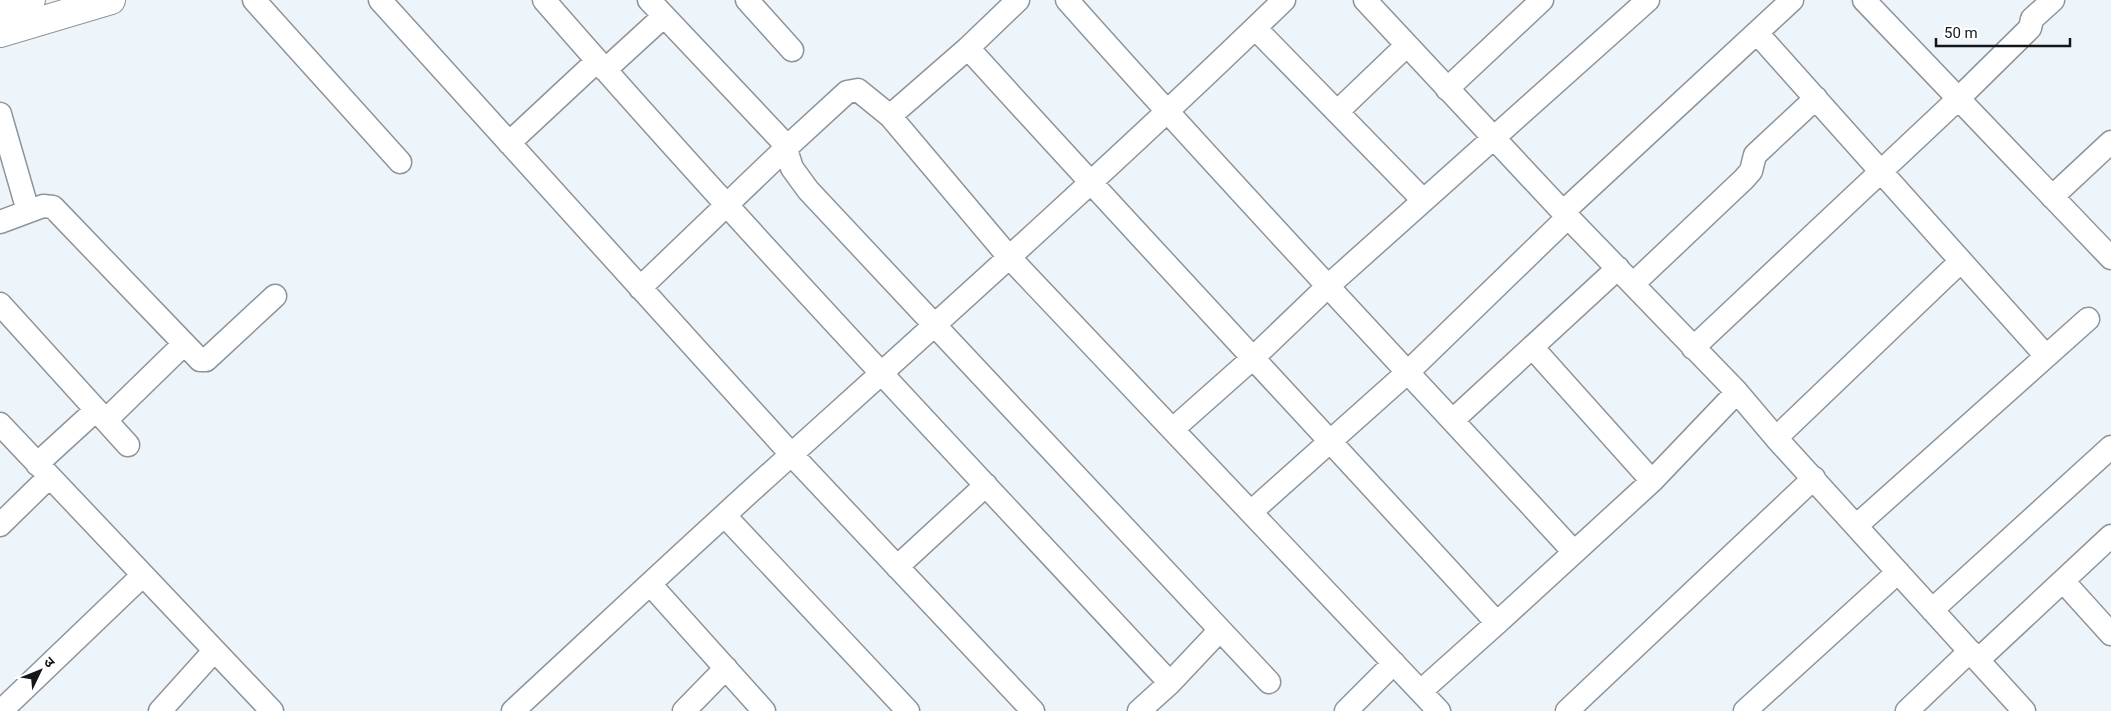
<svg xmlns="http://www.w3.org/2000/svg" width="2111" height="711" font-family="Roboto,'Noto Sans Devanagari',sans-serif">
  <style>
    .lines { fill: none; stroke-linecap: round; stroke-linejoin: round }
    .minor-casing { stroke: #8e949a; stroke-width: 25 }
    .major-casing { stroke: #8e949a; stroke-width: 30 }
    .minor { stroke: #fff; stroke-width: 22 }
    .major { stroke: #fff; stroke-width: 28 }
  </style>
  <rect width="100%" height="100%" fill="#edf5fb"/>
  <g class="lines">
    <defs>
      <path id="minor" d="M 254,0 L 400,162
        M 380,0 L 791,454 L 1033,711
        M 544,0 C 747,233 960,457 1170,683
        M 649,0 L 784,143 L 792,168 L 808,190 L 1269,682
        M 747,0 L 792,50
        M 1067,0 C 1233,187 1405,368 1574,552
        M 1365,0 L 1563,212 L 1737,392 L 1776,438 L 2024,711
        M 1864,0 L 2111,258
        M 1255,28 L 1423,200
        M 1757,33 L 2046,356
        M 968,48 C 1143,241 1322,431 1497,623
        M 605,70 L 664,16
        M 1447,89 L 1542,0
        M 1337,112 L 1407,45
        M 0,114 L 28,211
        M 890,116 L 968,48 L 1018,0
        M 509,143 L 597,61
        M 2052,197 L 2111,142
        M 1563,212 L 1792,0
        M 0,222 L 43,206 L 53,207 L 200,360 L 206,360 L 275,296
        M 1633,284 L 1744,179 L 1751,171 L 1755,155 L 1816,98
        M 640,288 L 786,148 L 847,92 L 858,90 L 890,116 L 1009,257 L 1439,711
        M 0,304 L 128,445
        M 1532,347 L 1652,481
        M 1693,348 L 1958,99 L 2025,33 L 2030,28 L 2032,19 L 2053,0
        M 106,420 L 183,345
        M 1453,420 L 1618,268
        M 0,424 L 272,711
        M 1173,429 L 1253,358 L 1328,286 L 1648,0
        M 1776,438 L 1960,262
        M 37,464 L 96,410
        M 1251,512 L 1409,371 L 1568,217
        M 725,516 L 908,711
        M 0,525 L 49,477
        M 1856,526 L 2088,319
        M 897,567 L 986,485
        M 2063,581 L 2111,634
        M 650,584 L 764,711
        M 1932,610 L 2111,447
        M 1978,660 L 2111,536
        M 1421,691 L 1497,623 L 1652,481 L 1737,392
        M 1,711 L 143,575
        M 160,711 L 214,651
        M 513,711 C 606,625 698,538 792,454 C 958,304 1124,155 1284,0
        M 684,711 L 726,668
        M 1139,711 L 1170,683 L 1220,630
        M 1346,711 L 1394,663
        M 1567,711 L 1814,478
        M 1745,711 L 1898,572
        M 1907,711 L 1970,651"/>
      <path id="major" d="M 0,9 L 31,0
        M 0,33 L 111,0"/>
    </defs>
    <!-- minor casing -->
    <use href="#minor" class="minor-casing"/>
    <!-- major casing -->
    <use href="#major" class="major-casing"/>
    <!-- minor -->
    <use href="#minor" class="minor"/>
    <!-- major -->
    <use href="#major" class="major"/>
  </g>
  <!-- north arrow -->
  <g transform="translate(40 671) rotate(47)" stroke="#ffffff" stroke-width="4" paint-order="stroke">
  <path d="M0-4L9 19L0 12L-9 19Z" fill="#141619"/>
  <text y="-8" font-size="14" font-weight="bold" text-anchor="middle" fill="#141619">उ</text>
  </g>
  <!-- scale -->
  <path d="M1936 38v8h134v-8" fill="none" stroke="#141619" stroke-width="2.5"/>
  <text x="1944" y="38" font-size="15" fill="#141619" stroke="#ffffff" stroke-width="4" paint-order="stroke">50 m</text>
</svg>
